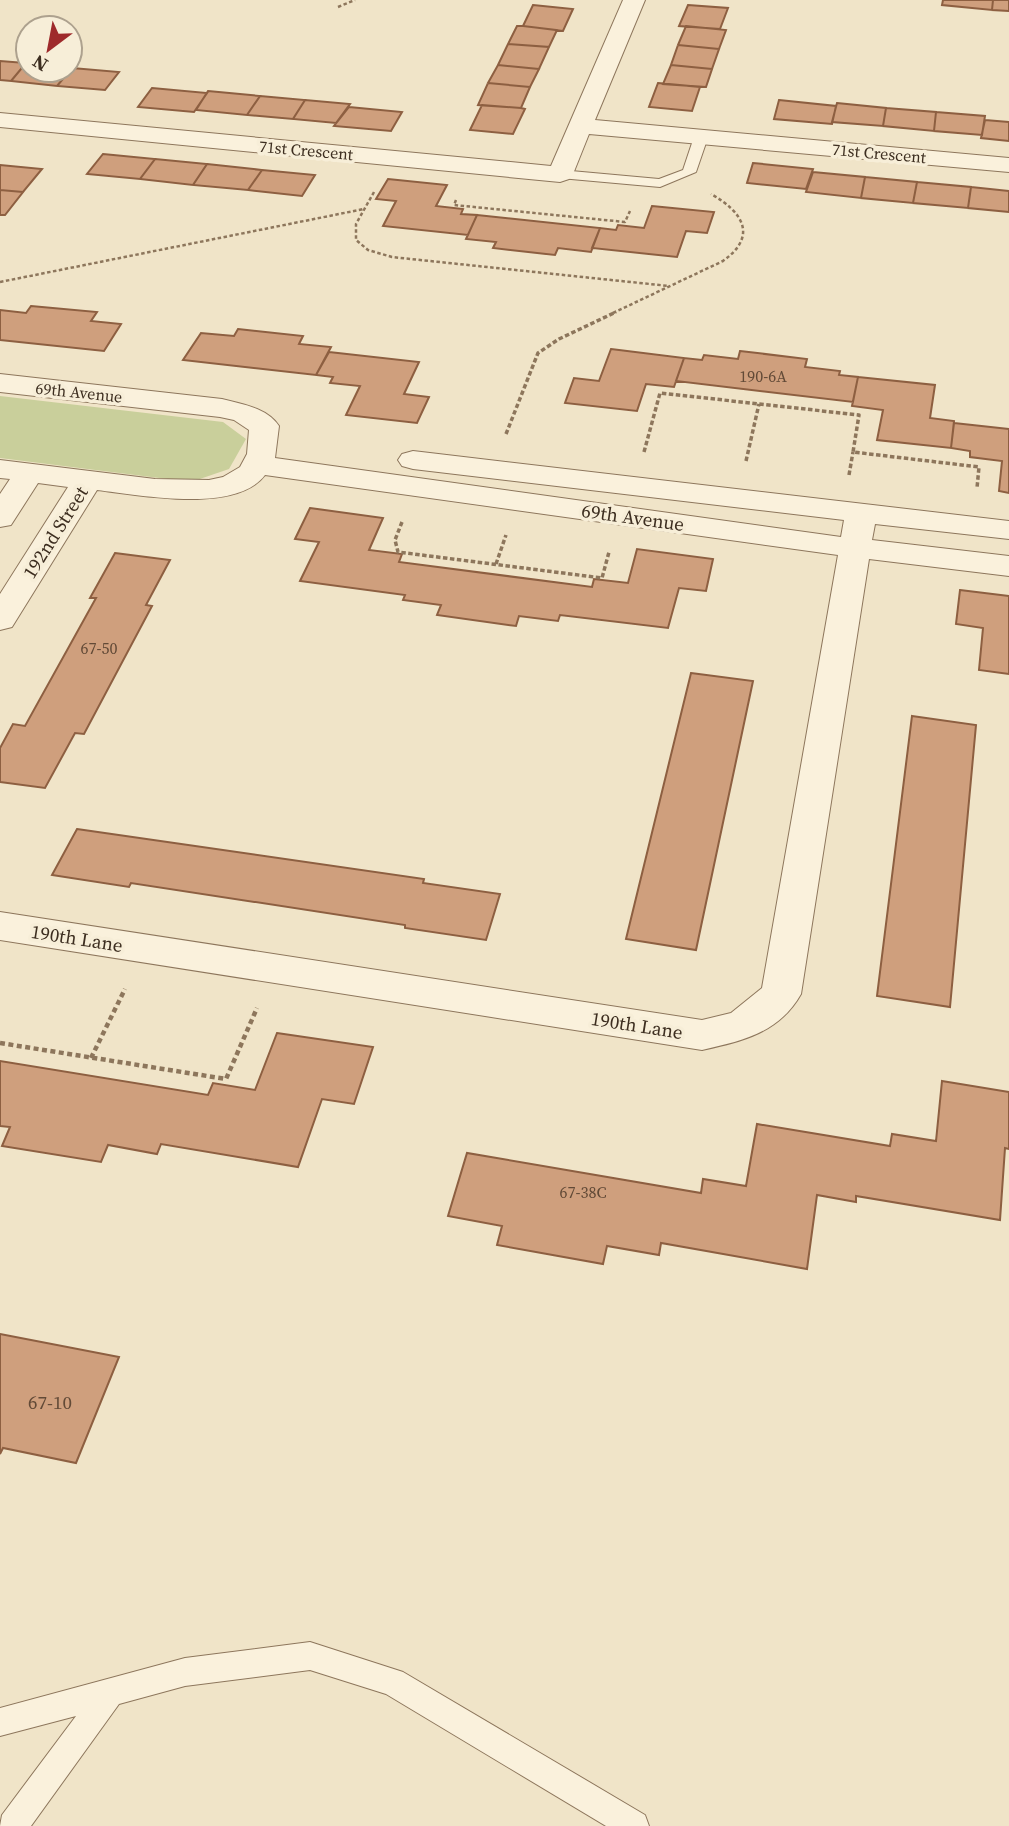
<svg xmlns="http://www.w3.org/2000/svg" width="1009" height="1826" font-family="'Source Serif 4',serif">
  <style>
    .green { fill: #c9cf9b }
    .building { fill: #cf9f7d; stroke: #8d5f41; stroke-width: 2 }
    .lines { fill: none; stroke-linecap: round; stroke-linejoin: round }
    .lane-casing { stroke: #8d765c; stroke-width: 2 }
    .street-casing { stroke: #8d765c; stroke-width: 2 }
    .path-far2 { stroke: #8d765c; stroke-width: 2.5; stroke-dasharray: 3.5 2.5; stroke-linecap: butt }
    .path-far1 { stroke: #8d765c; stroke-width: 3.5; stroke-dasharray: 4.5 2.5; stroke-linecap: butt }
    .path { stroke: #8d765c; stroke-width: 4.5; stroke-dasharray: 5 3.5; stroke-linecap: butt }
    .lane { fill: #faf1dc; fill-rule: evenodd }
    .street { fill: #faf1dc; fill-rule: evenodd }
    .labels { text-anchor: middle; dominant-baseline: central; stroke-width: 7; stroke-linejoin: round; paint-order: stroke }
    .far-street-label { font-size: 16px; fill: #3d2e20; stroke: #f7eed8 }
    .number-label { font-size: 16px; fill: #624a37 }
    .street-label { font-size: 19px; fill: #3d2e20; stroke: #f7eed8 }
    .near-number-label { font-size: 19px; fill: #624a37 }
  </style>
  <rect width="100%" height="100%" fill="#f0e4c8"/>
  <!-- green -->
  <path class="green" d="M 0,396 L 223,422 L 246,439 L 229,469 L 191,482 L 0,458 Z"/>
  <!-- building -->
  <path class="building" d="M 943,0 L 993,0 L 992,10 L 942,5 Z
    M 993,0 L 1009,0 L 1009,11 L 992,10 Z
    M 533,5 L 573,9 L 563,31 L 523,26 Z
    M 688,5 L 728,8 L 720,29 L 679,26 Z
    M 517,26 L 523,26 L 557,30 L 549,47 L 508,44 Z
    M 686,26 L 726,30 L 719,49 L 678,45 Z
    M 508,44 L 549,47 L 539,69 L 498,65 Z
    M 678,45 L 719,49 L 712,69 L 671,65 Z
    M 0,61 L 26,63 L 11,81 L 0,80 Z
    M 26,63 L 28,70 L 72,68 L 57,86 L 11,81 Z
    M 498,65 L 539,69 L 530,87 L 488,83 Z
    M 671,65 L 712,69 L 706,87 L 663,84 Z
    M 72,68 L 119,72 L 105,90 L 57,86 Z
    M 488,83 L 530,87 L 521,108 L 478,105 Z
    M 658,83 L 700,87 L 692,111 L 649,107 Z
    M 152,88 L 207,93 L 194,112 L 138,107 Z
    M 208,91 L 260,96 L 247,115 L 196,110 Z
    M 260,96 L 305,100 L 293,119 L 247,115 Z
    M 305,100 L 350,104 L 336,123 L 293,119 Z
    M 779,100 L 836,106 L 832,124 L 774,119 Z
    M 837,103 L 886,108 L 883,126 L 832,122 Z
    M 482,105 L 521,108 L 525,109 L 513,134 L 470,130 Z
    M 349,107 L 402,112 L 391,131 L 334,126 Z
    M 886,108 L 936,112 L 934,131 L 883,126 Z
    M 936,112 L 985,116 L 982,135 L 934,131 Z
    M 985,120 L 1009,122 L 1009,141 L 981,138 Z
    M 103,154 L 155,159 L 140,179 L 87,174 Z
    M 155,159 L 207,164 L 193,185 L 140,179 Z
    M 753,163 L 813,169 L 806,189 L 747,183 Z
    M 207,164 L 262,170 L 248,190 L 193,185 Z
    M 0,165 L 42,169 L 23,192 L 0,190 Z
    M 262,170 L 315,175 L 302,196 L 248,190 Z
    M 813,172 L 865,177 L 861,198 L 806,192 Z
    M 865,177 L 917,182 L 913,203 L 861,198 Z
    M 388,179 L 447,185 L 436,206 L 463,209 L 461,214 L 477,215 L 468,235 L 383,226 L 396,201 L 376,199 Z
    M 917,182 L 971,187 L 968,208 L 913,203 Z
    M 971,187 L 1009,191 L 1009,212 L 968,208 Z
    M 0,190 L 23,192 L 5,215 L 0,215 Z
    M 652,206 L 714,212 L 707,233 L 686,231 L 677,257 L 592,248 L 600,228 L 616,230 L 618,225 L 644,228 Z
    M 477,215 L 600,228 L 591,252 L 558,248 L 555,255 L 493,248 L 496,242 L 466,239 Z
    M 31,306 L 97,312 L 91,321 L 121,324 L 104,351 L 0,340 L 0,310 L 26,313 Z
    M 238,329 L 303,336 L 299,344 L 331,347 L 316,375 L 183,360 L 201,333 L 234,336 Z
    M 611,349 L 684,358 L 674,387 L 646,384 L 637,411 L 565,403 L 574,378 L 599,381 Z
    M 740,351 L 807,359 L 805,367 L 840,371 L 839,375 L 858,377 L 853,402 L 676,381 L 684,358 L 702,360 L 704,355 L 738,359 Z
    M 329,352 L 419,362 L 404,394 L 429,397 L 417,423 L 346,415 L 360,386 L 330,383 L 333,377 L 316,375 Z
    M 858,377 L 935,385 L 930,418 L 954,421 L 951,448 L 877,440 L 883,410 L 852,406 Z
    M 954,423 L 1009,429 L 1009,493 L 999,491 L 1002,461 L 970,457 L 970,451 L 951,448 Z
    M 310,508 L 383,518 L 369,550 L 402,554 L 399,562 L 592,587 L 594,579 L 628,583 L 637,549 L 713,559 L 706,591 L 679,588 L 668,628 L 560,615 L 558,621 L 519,616 L 516,626 L 437,615 L 441,605 L 403,600 L 405,595 L 300,581 L 319,542 L 295,539 Z
    M 115,553 L 170,560 L 146,605 L 152,606 L 84,734 L 75,733 L 45,788 L 0,782 L 0,748 L 13,724 L 25,726 L 96,598 L 90,598 Z
    M 960,590 L 1009,596 L 1009,674 L 979,670 L 983,628 L 956,624 Z
    M 691,673 L 753,681 L 696,950 L 626,939 Z
    M 912,716 L 976,725 L 950,1007 L 877,996 Z
    M 77,829 L 424,879 L 423,883 L 500,894 L 486,940 L 405,928 L 405,925 L 131,883 L 129,887 L 52,875 Z
    M 277,1033 L 373,1047 L 354,1104 L 322,1099 L 298,1167 L 161,1144 L 157,1154 L 108,1145 L 101,1162 L 2,1146 L 10,1127 L 0,1126 L 0,1061 L 208,1095 L 213,1083 L 255,1090 Z
    M 942,1081 L 1009,1092 L 1009,1149 L 1005,1148 L 1000,1220 L 856,1196 L 856,1202 L 817,1195 L 807,1269 L 661,1243 L 659,1255 L 607,1246 L 603,1264 L 497,1245 L 502,1226 L 448,1216 L 467,1153 L 701,1193 L 703,1179 L 746,1186 L 757,1124 L 890,1146 L 892,1134 L 936,1141 Z
    M 0,1334 L 119,1357 L 76,1463 L 3,1448 L 0,1454 Z"/>
  <g class="lines">
    <defs>
      <path id="lane" d="M 701,133 L 708,137 L 696,172 L 660,187 L 560,178 L 553,174 L 560,170 L 659,179 L 683,170 L 694,137 Z
        M 310,1642 L 403,1672 L 645,1815 L 649,1826 L 606,1826 L 386,1694 L 310,1670 L 185,1686 L 119,1704 L 31,1826 L 0,1826 L 2,1815 L 76,1716 L 0,1736 L 0,1708 L 185,1658 Z"/>
      <path id="street" d="M 623,0 L 645,0 L 595,120 L 1009,158 L 1009,172 L 589,134 L 573,174 L 569,179 L 560,182 L 0,127 L 0,113 L 551,166 Z
        M 0,374 L 222,399 C 242,404 267,408 279,426 L 275,458 L 841,537 L 844,520 L 413,469 L 402,466 L 398,460 L 402,454 L 413,451 L 1009,521 L 1009,539 L 875,524 L 872,540 L 1009,556 L 1009,576 L 869,559 L 801,994 C 779,1033 742,1041 702,1050 L 0,940 L 0,912 L 702,1020 L 731,1013 L 762,988 L 838,555 L 265,475 C 236,514 139,495 97,490 L 12,627 L 0,630 L 0,594 L 68,487 L 38,483 L 11,525 L 0,527 L 0,494 L 10,479 L 0,478 L 0,460 L 155,479 L 209,480 L 223,477 L 240,467 L 247,454 L 249,430 L 234,420 L 220,417 L 0,392 Z"/>
    </defs>
    <!-- lane casing -->
    <use href="#lane" class="lane-casing"/>
    <!-- street casing -->
    <use href="#street" class="street-casing"/>
    <!-- path-far2 -->
    <path class="path-far2" d="M 338,7 L 355,0
      M 374,192 L 356,224 L 356,240 L 368,250 L 392,257 L 669,286
      M 456,200 L 454,205 L 625,222 L 630,211
      M 0,282 L 364,209
      M 613,313 L 723,261 C 758,236 743,212 711,194"/>
    <!-- path-far1 -->
    <path class="path-far1" d="M 506,434 L 538,353 L 559,339 L 616,312
      M 644,452 L 660,393 L 859,415 L 853,452 L 979,467 L 977,488
      M 746,461 L 759,404
      M 849,475 L 853,452
      M 402,522 L 395,540 L 398,552 L 602,578 L 609,552
      M 496,564 L 506,535"/>
    <!-- path -->
    <path class="path" d="M 0,1043 L 226,1079 L 257,1008
      M 91,1058 L 125,989"/>
    <!-- lane -->
    <use href="#lane" class="lane"/>
    <!-- street -->
    <use href="#street" class="street"/>
  </g>
  <g class="labels">
    <!-- far-street labels -->
    <g class="far-street-label">
      <text transform="translate(306 150) rotate(5)">71st Crescent</text>
      <text transform="translate(879 153) rotate(5)">71st Crescent</text>
      <text transform="translate(79 392) rotate(6)">69th Avenue</text>
    </g>
    <!-- number labels -->
    <g class="number-label">
      <text x="763" y="376">190-6A</text>
      <text x="99" y="648">67-50</text>
      <text x="583" y="1192">67-38C</text>
    </g>
    <!-- street labels -->
    <g class="street-label">
      <text transform="translate(633 517) rotate(8)">69th Avenue</text>
      <text transform="translate(55 532) rotate(-58)">192nd Street</text>
      <text transform="translate(77 938) rotate(9)">190th Lane</text>
      <text transform="translate(637 1025) rotate(9)">190th Lane</text>
    </g>
    <!-- near-number labels -->
    <g class="near-number-label">
      <text x="50" y="1402">67-10</text>
    </g>
  </g>
  <!-- north arrow -->
  <g transform="translate(49 49) rotate(212)"><circle r="33" fill="#f7eed8" stroke="#ada18e" stroke-width="2"/>
  <path d="M0-5L12 26L0 18L-12 26Z" fill="#9e2a2b"/>
  <text y="-10" font-size="19" font-weight="bold" text-anchor="middle" fill="#3d2e20">N</text>
  </g>
</svg>
